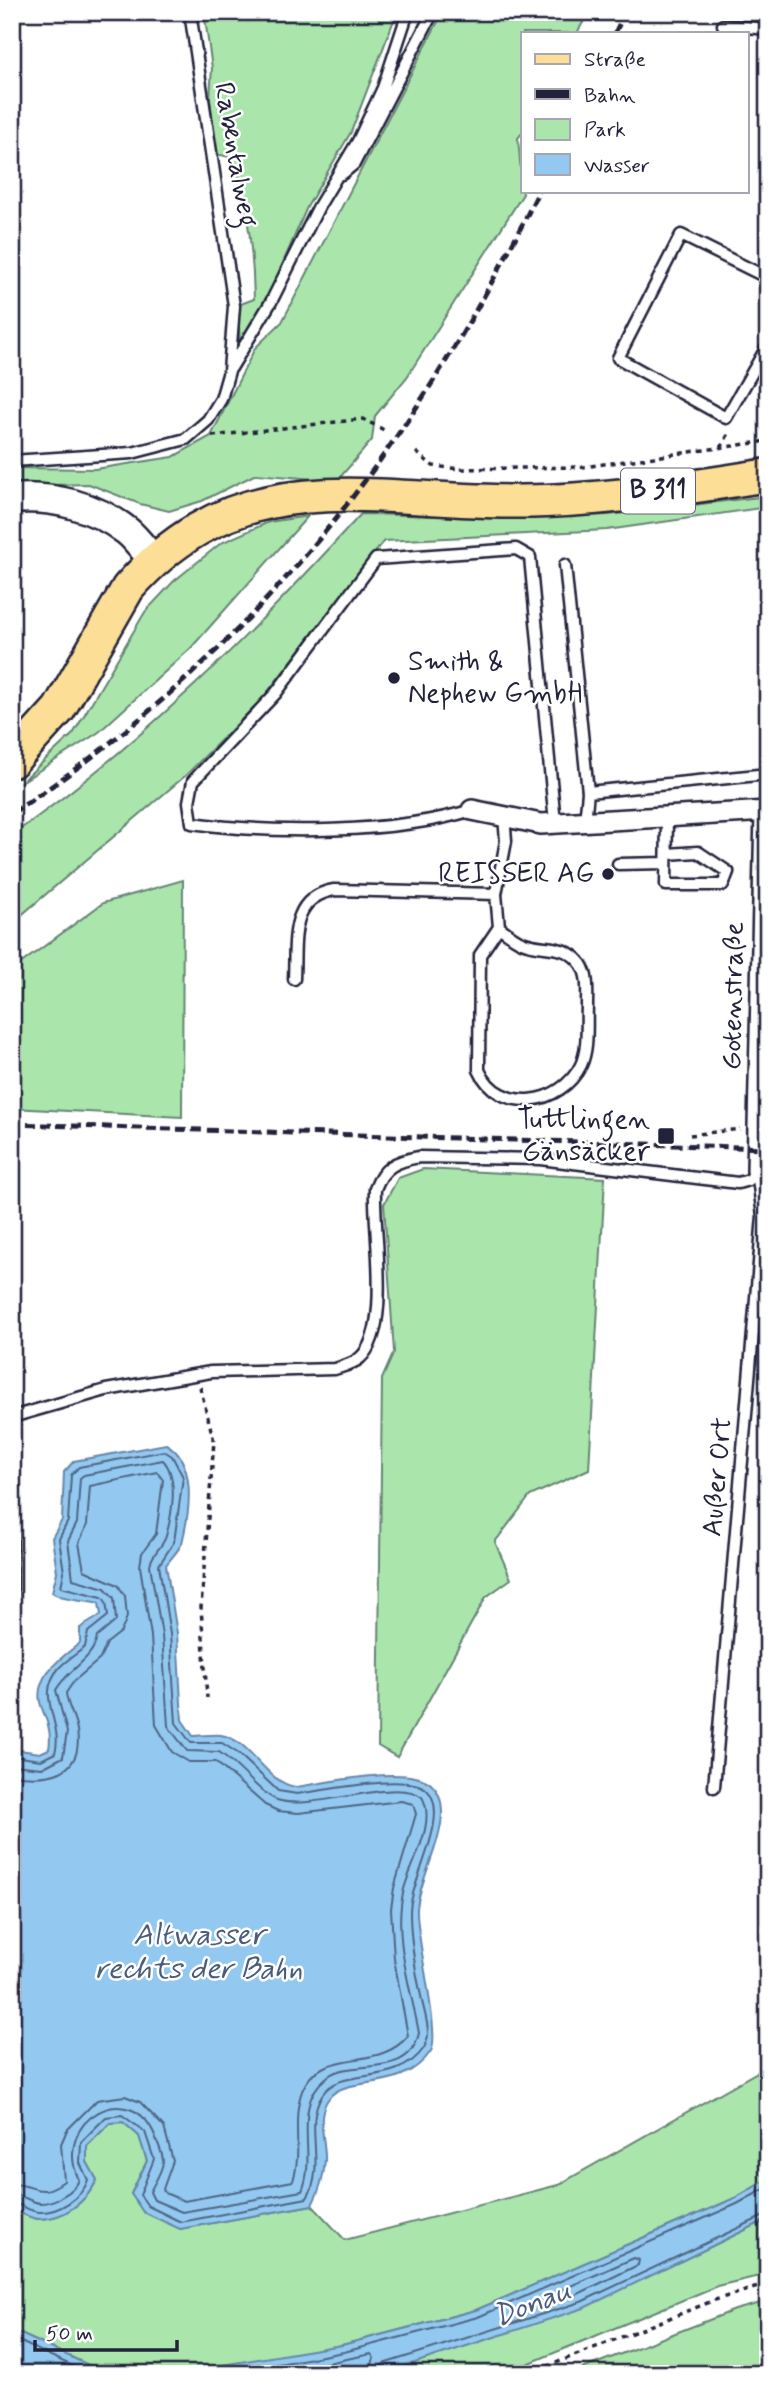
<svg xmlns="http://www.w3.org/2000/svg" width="780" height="2386" font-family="Mynerve,sans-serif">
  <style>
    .green { fill: #aae6ac; stroke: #668474; stroke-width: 2 }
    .water { fill: #93c9f1; stroke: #6686a8; stroke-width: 2 }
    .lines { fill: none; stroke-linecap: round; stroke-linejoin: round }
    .shore { stroke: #4f6584; stroke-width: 2 }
    .lane-casing { stroke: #22223b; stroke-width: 15 }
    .street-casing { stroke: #22223b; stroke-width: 24 }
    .secondary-casing { stroke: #22223b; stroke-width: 33 }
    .primary-casing { stroke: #22223b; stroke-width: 37 }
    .path { stroke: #22223b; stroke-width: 3.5; stroke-dasharray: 5 5; stroke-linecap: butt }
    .lane { stroke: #fff; stroke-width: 10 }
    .street { stroke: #fff; stroke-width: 19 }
    .secondary { stroke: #fff; stroke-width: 28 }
    .primary { stroke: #fcde96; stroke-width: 32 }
    .rail { stroke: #22223b; stroke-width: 5; stroke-dasharray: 10 5; stroke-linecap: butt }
    .poi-dot { fill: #22223b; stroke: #fff; stroke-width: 2.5 }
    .labels { text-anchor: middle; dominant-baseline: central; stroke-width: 5; stroke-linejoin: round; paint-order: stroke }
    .shield { fill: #fff; stroke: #646476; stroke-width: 2 }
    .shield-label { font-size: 26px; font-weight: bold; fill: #22223b }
    .street-label { font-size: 28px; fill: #22223b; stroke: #fff }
    .poi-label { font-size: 28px; fill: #22223b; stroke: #fff; text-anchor: end }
    .water-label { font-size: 30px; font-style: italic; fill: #4a5c7b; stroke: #fff }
  </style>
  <rect width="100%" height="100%" fill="#fff"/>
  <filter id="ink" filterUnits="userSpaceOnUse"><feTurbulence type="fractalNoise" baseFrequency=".0143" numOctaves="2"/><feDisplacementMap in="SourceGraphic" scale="14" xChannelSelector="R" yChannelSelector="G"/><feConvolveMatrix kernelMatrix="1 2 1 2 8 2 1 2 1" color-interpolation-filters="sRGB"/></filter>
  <g filter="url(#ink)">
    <!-- green -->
    <path class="green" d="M 204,12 L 397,12 L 351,132 L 307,207 L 270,293 L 240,348 L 238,305 L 254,299 C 253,250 248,205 234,158 L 216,154 L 210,98 L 212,68 Z
      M 443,12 L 589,12 L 577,33 L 523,33 L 523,132 L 518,138 L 523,194 L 407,377 L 375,416 L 372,440 L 337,481 L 256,474 L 202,501 L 169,511 L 140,504 L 89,484 L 12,486 L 12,468 L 95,469 L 173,457 L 211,436 L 255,348 L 282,322 Z
      M 768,496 L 768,507 L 607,530 L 384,541 L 262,699 L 185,776 L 12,923 L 12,835 C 143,743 254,632 361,514 L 528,518 L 608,515 Z
      M 308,516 L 191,648 L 99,732 L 20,783 L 73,734 L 145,612 L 174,581 L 221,543 L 269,522 Z
      M 183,880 L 182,1117 L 12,1108 L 12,970 L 103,903 Z
      M 423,1169 L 605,1178 L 589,1469 L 530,1496 L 495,1542 L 511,1579 L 486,1597 L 397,1757 L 378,1746 L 382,1379 L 394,1352 L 384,1204 L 398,1178 Z
      M 768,2066 L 768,2179 L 735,2198 L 476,2310 L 342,2345 L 224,2367 L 169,2374 L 124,2374 L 99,2370 L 12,2330 L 12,2209 C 20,2212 30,2219 39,2219 C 64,2219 86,2202 97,2180 L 87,2162 L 87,2146 L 110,2123 L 123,2122 L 139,2136 L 147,2161 L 131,2194 L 180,2229 L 312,2205 L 345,2240 L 558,2185 Z
      M 768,2219 L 768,2274 L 717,2286 L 503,2374 L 368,2374 L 399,2368 L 681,2261 Z
      M 768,2301 L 768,2374 L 569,2374 L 735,2310 Z"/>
    <!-- water -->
    <path class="water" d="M 166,1444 C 197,1461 190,1511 182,1543 C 179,1550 171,1558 166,1565 L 177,1633 L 182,1720 L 193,1736 C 202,1736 212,1734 221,1735 C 252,1740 265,1783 296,1787 C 327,1783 408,1764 431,1784 C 462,1812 418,1875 417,1910 C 416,1939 441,2035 431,2051 C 402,2095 346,2074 329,2098 C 315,2116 326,2140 325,2160 C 324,2176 319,2192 312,2205 L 180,2229 L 143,2212 L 131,2194 L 147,2161 L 139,2136 L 123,2122 L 110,2123 L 87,2146 L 87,2162 L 97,2180 C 86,2202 64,2219 39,2219 C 30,2219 20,2212 12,2209 L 12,1749 L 40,1753 L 49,1749 C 52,1732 47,1721 41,1706 C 32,1677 61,1658 80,1643 L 80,1628 L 101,1615 L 99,1603 C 85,1599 63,1600 52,1592 L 57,1572 L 52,1538 L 62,1520 L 64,1472 L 74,1461 Z
      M 768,2179 L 768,2219 L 584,2308 L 399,2368 L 368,2374 L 169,2374 L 342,2345 L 476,2310 L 735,2198 Z
      M 12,2330 L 99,2370 L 124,2374 L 23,2374 L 12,2366 Z"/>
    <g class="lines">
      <!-- shore -->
      <path class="shore" d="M 12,1756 L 41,1760 L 55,1753 C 64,1722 34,1697 59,1668 C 66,1660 77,1654 85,1647 L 88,1632 L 108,1616 L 106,1602 L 102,1597 L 61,1587 L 64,1572 L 59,1539 L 68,1521 L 71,1475 L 79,1467 L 164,1451 L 172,1456 L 183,1477 L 174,1542 L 159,1565 L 170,1634 L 176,1723 L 191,1743 L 222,1743 L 239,1754 L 278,1791 L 297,1794 C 323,1791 409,1772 427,1790 C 452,1815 410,1880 410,1912 C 410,1941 415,1968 421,1996 C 423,2008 428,2021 428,2033 C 428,2037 426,2044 424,2048 C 396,2089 341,2065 322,2095 C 303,2124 327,2166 307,2198 L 181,2222 L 148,2206 L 140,2195 L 154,2159 L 145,2132 L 122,2115 L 106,2117 L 81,2142 L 80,2163 L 88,2180 C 82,2198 58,2213 39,2212 C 30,2212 21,2204 12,2203
        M 12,1765 L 42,1768 L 63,1757 L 67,1732 L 56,1690 C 68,1669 93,1660 97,1637 L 116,1621 L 114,1598 L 105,1588 L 73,1579 L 68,1541 L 77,1523 L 80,1478 L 84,1475 L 163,1460 C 179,1477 172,1515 166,1536 C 163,1547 152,1553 150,1565 L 162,1635 L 168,1726 L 187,1751 L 219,1752 C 237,1763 260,1794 277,1800 C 313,1812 396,1776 422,1797 C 437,1823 411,1863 404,1889 C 392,1934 411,1989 419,2033 C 409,2081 352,2057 327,2077 C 290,2106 318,2154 302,2191 L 182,2212 L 154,2200 L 150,2192 C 154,2183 162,2172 163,2162 C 163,2155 160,2148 157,2141 C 134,2072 50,2120 79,2180 C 74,2192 54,2203 40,2203 C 31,2202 22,2195 12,2194
        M 12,1775 C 47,1780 84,1777 77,1730 C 75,1717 67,1706 66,1693 L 74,1681 L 100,1659 L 107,1643 L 121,1632 L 127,1617 L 125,1596 L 118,1585 L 84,1570 L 79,1543 L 87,1525 L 90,1486 L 157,1472 L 163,1480 L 156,1534 L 142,1553 L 140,1566 L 151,1636 L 156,1725 L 172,1752 L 189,1762 L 216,1762 L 265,1805 L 278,1811 L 298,1813 L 401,1801 L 413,1804 L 416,1814 L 394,1888 L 391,1909 L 394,1959 L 408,2036 C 377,2073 320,2045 302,2091 C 291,2121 303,2151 293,2181 L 184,2201 L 165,2193 L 163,2189 L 173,2161 L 164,2127 L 140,2102 L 125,2096 L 97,2100 L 67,2130 L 61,2144 L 64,2181 C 39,2199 38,2185 12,2184
        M 634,2258 L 639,2260 L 638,2265 L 578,2294 L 550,2303 L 547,2301 L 548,2296 Z
        M 12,2338 L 90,2374
        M 225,2374 L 344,2352 L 478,2317 L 737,2204 L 768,2187
        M 274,2374 L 371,2354 L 374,2358 L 369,2374
        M 378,2374 L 383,2364 L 581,2302 L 768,2214"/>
      <defs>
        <path id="lane" d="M 723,25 L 768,29
          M 342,174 L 354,164 L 433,12
          M 768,278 L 681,235 L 618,358 L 726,418 L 768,345
          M 231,368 L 271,302 L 319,206 L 358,141 L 383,88 L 408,12
          M 12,461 L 132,453 L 186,439 L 208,420 L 221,399 L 229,371 L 234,306 L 190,12
          M 565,565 L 588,792 L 585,822
          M 588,792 L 768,774
          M 472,810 C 396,834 272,834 192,823 L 189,802 L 193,781 L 276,693 L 376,559 L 516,549 L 530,557 L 555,823
          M 667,854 L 698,852 L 728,872 L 723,885 L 666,885 L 667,817
          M 618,864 L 666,863
          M 499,927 L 480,955 L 479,1070 C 499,1115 561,1106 581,1065 C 589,1047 586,1025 587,1006 C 587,992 589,976 581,964 C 565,942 543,951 522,942 C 514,939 506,932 499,927 L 496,894 L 506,841 L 504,816
          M 294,979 C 296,942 288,898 334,890 L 496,894
          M 12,1417 L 106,1390 L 211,1372 L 335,1369 C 344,1366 353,1364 360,1358 C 392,1329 373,1232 375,1189 C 383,1167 396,1161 419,1157 L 540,1159 L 738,1183 L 749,1180 L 757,1171
          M 12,1518 L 12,1613
          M 714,1787 L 763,1216 L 757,1171"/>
        <path id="street" d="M 472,810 L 541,824 L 768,811
          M 757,1171 L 765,811"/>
        <path id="secondary" d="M 12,499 C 52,495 95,506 127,531 C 137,539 145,551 153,560"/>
        <path id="primary" d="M 12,761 L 59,709 L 128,588 C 249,450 386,508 546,501 C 620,498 694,487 768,475"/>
      </defs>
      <!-- lane casing -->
      <use href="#lane" class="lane-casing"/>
      <!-- street casing -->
      <use href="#street" class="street-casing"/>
      <!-- secondary casing -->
      <use href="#secondary" class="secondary-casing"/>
      <!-- primary casing -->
      <use href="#primary" class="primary-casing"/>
      <!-- path -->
      <path class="path" d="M 212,436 L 363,419 L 384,430
        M 721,448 L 730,431
        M 416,452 L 433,466 L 460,469 L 583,467 L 768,441
        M 690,1135 L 740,1129
        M 200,1387 L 214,1441 L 201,1607 L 207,1698
        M 528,2374 L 715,2300 L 768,2284"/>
      <!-- lane -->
      <use href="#lane" class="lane"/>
      <!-- street -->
      <use href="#street" class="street"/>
      <!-- secondary -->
      <use href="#secondary" class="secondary"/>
      <!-- primary -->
      <use href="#primary" class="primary"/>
      <!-- rail -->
      <path class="rail" d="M 615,33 L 625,12
        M 12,813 C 254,655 413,448 539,191
        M 12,1124 L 768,1148"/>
    </g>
  </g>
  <!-- markers -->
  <g class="poi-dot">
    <circle cx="394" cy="678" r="7"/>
    <circle cx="608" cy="874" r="7"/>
    <rect x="657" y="1127" width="18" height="18" rx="3.5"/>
  </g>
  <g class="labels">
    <!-- shield labels -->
    <rect class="shield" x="621" y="468.5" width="74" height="45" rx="5"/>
    <g class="shield-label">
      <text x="658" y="491">B 311</text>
    </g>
    <!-- street labels -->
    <g class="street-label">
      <text transform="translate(235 155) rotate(80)">Rabentalweg</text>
      <text transform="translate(734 996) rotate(-89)">Gotenstraße</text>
      <text transform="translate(718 1477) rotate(-85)">Außer Ort</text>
    </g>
    <!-- poi labels -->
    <g class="poi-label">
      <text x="408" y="662" text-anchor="start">Smith &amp;<tspan x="408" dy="32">Nephew GmbH</tspan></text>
      <text x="594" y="874">REISSER AG</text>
      <text x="650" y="1120">Tuttlingen<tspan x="650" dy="32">Gänsäcker</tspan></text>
    </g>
    <!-- water labels -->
    <g class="water-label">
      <text x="199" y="1935">Altwasser<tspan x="199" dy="34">rechts der Bahn</tspan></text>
      <text transform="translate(532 2304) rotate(-21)">Donau</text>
    </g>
  </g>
  <!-- margin -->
  <rect width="780" height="2386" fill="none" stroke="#fff" stroke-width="42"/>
  <rect x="21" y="21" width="738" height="2344" fill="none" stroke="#22223b" stroke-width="2.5" filter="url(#ink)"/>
  <!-- legend -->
  <rect x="521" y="32" width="228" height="161" fill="#ffffff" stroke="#a7a7b1" stroke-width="2"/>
  <rect x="535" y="54" width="35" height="10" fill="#fcde96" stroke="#a7a7b1" stroke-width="2"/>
  <text x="584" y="66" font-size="21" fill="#22223b">Straße</text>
  <rect x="535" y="89" width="35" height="10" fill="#22223b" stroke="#a7a7b1" stroke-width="2"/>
  <text x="584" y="102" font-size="21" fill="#22223b">Bahn</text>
  <rect x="535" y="119" width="35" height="21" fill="#aae6ac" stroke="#a7a7b1" stroke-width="2"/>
  <text x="584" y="136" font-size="21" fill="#22223b">Park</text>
  <rect x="535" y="154" width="35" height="21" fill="#93c9f1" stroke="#a7a7b1" stroke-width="2"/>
  <text x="584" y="172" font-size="21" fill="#22223b">Wasser</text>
  <!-- scale -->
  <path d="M35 2340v10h142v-10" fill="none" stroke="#22223b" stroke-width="3.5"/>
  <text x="46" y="2340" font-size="21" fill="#22223b" stroke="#ffffff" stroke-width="5" paint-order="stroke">50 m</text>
</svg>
